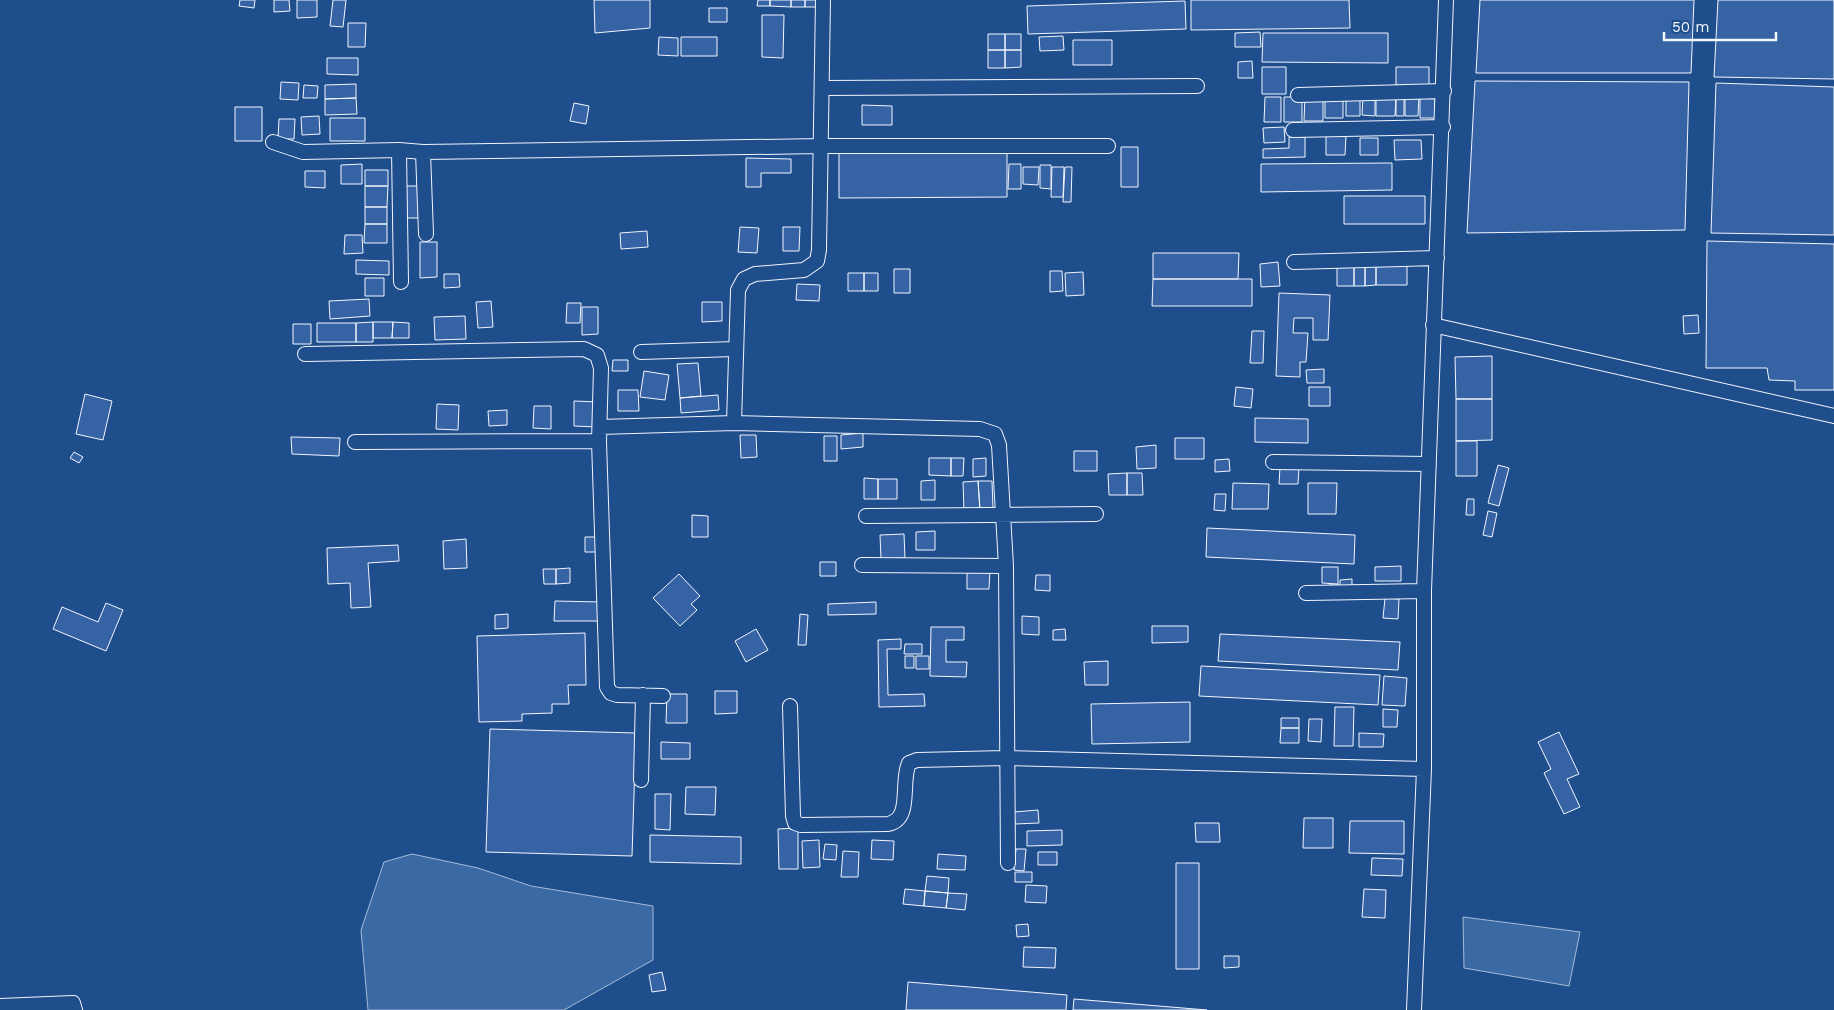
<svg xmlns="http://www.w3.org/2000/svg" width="1834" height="1010" font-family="'Work Sans',sans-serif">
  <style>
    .water { fill: #3b69a3; stroke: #a8bbd7 }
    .building { fill: #3563a3; stroke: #f2f6ff }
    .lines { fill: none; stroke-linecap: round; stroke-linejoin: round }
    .street-casing { stroke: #f2f6ff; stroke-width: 16 }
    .street { stroke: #1f4e8c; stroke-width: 14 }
  </style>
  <rect width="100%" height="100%" fill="#1f4e8c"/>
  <!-- water -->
  <path class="water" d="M 412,854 L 478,868 L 531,886 L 653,906 L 653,960 L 564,1010 L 368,1010 L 361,930 L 384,862 Z
    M 1463,917 L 1580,932 L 1569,986 L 1464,968 Z"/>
  <!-- building -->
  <path class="building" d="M 240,0 L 255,0 L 254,8 L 239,6 Z
    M 274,0 L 289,0 L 290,11 L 274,12 Z
    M 297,0 L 317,0 L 317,17 L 297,18 Z
    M 333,0 L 346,0 L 343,27 L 330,26 Z
    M 594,0 L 650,0 L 650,28 L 595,33 Z
    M 758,0 L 770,0 L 770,6 L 757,6 Z
    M 770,0 L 791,0 L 791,7 L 770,6 Z
    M 791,0 L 805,0 L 805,7 L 791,7 Z
    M 805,0 L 817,0 L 817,7 L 805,7 Z
    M 1191,0 L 1349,0 L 1350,28 L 1191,30 Z
    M 1480,0 L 1694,0 L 1691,73 L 1476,73 Z
    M 1718,0 L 1834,0 L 1834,79 L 1714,77 Z
    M 1185,1 L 1186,29 L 1028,34 L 1027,6 Z
    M 709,8 L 727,8 L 727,22 L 709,22 Z
    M 762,15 L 784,15 L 783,58 L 762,57 Z
    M 348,23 L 366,23 L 365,47 L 348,47 Z
    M 1260,32 L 1261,47 L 1235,47 L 1235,33 Z
    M 1263,33 L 1388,33 L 1388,63 L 1262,62 Z
    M 988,34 L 1005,34 L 1005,50 L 988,50 Z
    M 1005,34 L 1021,34 L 1021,50 L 1005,50 Z
    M 1063,36 L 1064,50 L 1040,51 L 1039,37 Z
    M 659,37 L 678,38 L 678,56 L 658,55 Z
    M 681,37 L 717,37 L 717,56 L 681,56 Z
    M 1073,40 L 1112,40 L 1112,65 L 1073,65 Z
    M 988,50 L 1005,50 L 1005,68 L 988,68 Z
    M 1005,50 L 1021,50 L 1021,67 L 1005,68 Z
    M 327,58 L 358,58 L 358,75 L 327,74 Z
    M 1252,61 L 1253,78 L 1238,78 L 1238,62 Z
    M 1262,67 L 1286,67 L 1286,94 L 1262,94 Z
    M 1396,67 L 1429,67 L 1429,86 L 1396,85 Z
    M 1475,81 L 1689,82 L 1685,230 L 1467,233 Z
    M 281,82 L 299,83 L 298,100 L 280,99 Z
    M 1716,83 L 1834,87 L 1834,235 L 1711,233 Z
    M 356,84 L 356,98 L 325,99 L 325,85 Z
    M 304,85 L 318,86 L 317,98 L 303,98 Z
    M 1346,95 L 1360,95 L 1360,116 L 1346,116 Z
    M 1363,95 L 1375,96 L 1375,116 L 1362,115 Z
    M 1305,96 L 1323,96 L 1323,121 L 1304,121 Z
    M 1376,96 L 1396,96 L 1395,116 L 1376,116 Z
    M 1396,96 L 1404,96 L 1404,116 L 1396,116 Z
    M 1405,96 L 1419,96 L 1418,116 L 1405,116 Z
    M 1420,96 L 1435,96 L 1435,118 L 1420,118 Z
    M 1265,97 L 1281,97 L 1281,122 L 1264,122 Z
    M 1284,97 L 1302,97 L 1302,122 L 1284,122 Z
    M 1325,97 L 1343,97 L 1343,118 L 1325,118 Z
    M 356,98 L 357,114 L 325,115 L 325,99 Z
    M 574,103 L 589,106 L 586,124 L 570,121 Z
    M 862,105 L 892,106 L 892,125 L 862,125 Z
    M 235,107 L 262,107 L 262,141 L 235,141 Z
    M 319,116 L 320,134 L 302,135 L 301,117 Z
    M 330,118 L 365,118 L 365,141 L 330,141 Z
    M 279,119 L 295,119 L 294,139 L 278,139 Z
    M 1284,127 L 1285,142 L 1264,143 L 1263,128 Z
    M 1326,135 L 1346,136 L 1345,155 L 1326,155 Z
    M 1289,137 L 1305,137 L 1305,157 L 1263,158 L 1263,149 L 1289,148 Z
    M 1360,138 L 1378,138 L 1378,155 L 1360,155 Z
    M 1394,140 L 1421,140 L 1422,159 L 1395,160 Z
    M 1121,147 L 1138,147 L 1138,187 L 1121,187 Z
    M 839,153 L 1007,153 L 1007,197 L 839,198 Z
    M 746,158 L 791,159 L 791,173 L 761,173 L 761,187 L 746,187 Z
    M 1392,163 L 1392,190 L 1261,192 L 1261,164 Z
    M 362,164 L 362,184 L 341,184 L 341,165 Z
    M 1009,164 L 1021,164 L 1021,189 L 1008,189 Z
    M 1040,165 L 1051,165 L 1051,189 L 1040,188 Z
    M 1023,167 L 1039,167 L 1038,185 L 1023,184 Z
    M 1052,167 L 1064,167 L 1063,197 L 1051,197 Z
    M 1065,167 L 1072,167 L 1071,202 L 1063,202 Z
    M 365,170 L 388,170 L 388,186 L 365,186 Z
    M 305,171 L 325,171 L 325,188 L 305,187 Z
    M 365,186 L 388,186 L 387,207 L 365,207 Z
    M 402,186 L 419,186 L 419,218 L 402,218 Z
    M 1344,196 L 1425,196 L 1425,224 L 1344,224 Z
    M 365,207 L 387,207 L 387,224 L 365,224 Z
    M 365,224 L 387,224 L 387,243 L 364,243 Z
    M 740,227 L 759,228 L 757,253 L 738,252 Z
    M 783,227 L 800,227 L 799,251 L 783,251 Z
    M 647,231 L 648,247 L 621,249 L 620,233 Z
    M 345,235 L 362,235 L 363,253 L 344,254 Z
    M 1707,241 L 1834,244 L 1834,390 L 1795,390 L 1795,381 L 1769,380 L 1767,368 L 1706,368 Z
    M 420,242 L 437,242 L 437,277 L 420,278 Z
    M 1153,253 L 1239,253 L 1238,279 L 1153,279 Z
    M 356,260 L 389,261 L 389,275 L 356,274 Z
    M 1278,262 L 1280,286 L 1261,287 L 1260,264 Z
    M 1354,265 L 1354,286 L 1337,286 L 1337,266 Z
    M 1354,265 L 1365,265 L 1365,286 L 1354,286 Z
    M 1365,265 L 1376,265 L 1376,285 L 1365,286 Z
    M 1376,265 L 1407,265 L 1407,285 L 1376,285 Z
    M 894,269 L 910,269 L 910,293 L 894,293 Z
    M 1050,271 L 1062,271 L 1063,291 L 1050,292 Z
    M 1083,272 L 1084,295 L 1066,296 L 1065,273 Z
    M 848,273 L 864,273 L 864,291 L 848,291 Z
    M 864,273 L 878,273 L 878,291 L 864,291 Z
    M 444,274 L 459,274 L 460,287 L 444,288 Z
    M 365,278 L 384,278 L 384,296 L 365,296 Z
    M 1153,279 L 1252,279 L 1252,306 L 1152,306 Z
    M 797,284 L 820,285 L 819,301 L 796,300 Z
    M 1279,293 L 1330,295 L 1328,340 L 1313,340 L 1313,318 L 1294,318 L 1293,333 L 1308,333 L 1306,362 L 1300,362 L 1300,377 L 1276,376 Z
    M 369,299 L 370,316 L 330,319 L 329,301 Z
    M 491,301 L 493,327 L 478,328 L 476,302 Z
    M 702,302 L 722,302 L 722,321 L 702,322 Z
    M 567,303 L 581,303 L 580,323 L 566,323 Z
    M 582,307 L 598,307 L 598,334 L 582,335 Z
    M 1698,315 L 1699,333 L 1684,334 L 1683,316 Z
    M 465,316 L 466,339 L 435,340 L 434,317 Z
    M 373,322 L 393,322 L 392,338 L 373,338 Z
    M 373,322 L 373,342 L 356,342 L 356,323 Z
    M 393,322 L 409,323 L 409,338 L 392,338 Z
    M 317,323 L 356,323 L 356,342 L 317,342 Z
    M 293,324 L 311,324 L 311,344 L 293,344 Z
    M 1252,331 L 1264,331 L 1263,363 L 1250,363 Z
    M 1492,356 L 1492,399 L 1456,399 L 1455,357 Z
    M 613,360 L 628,360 L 628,371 L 612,371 Z
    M 698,363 L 701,396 L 680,398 L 677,364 Z
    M 1324,369 L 1324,383 L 1307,383 L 1306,370 Z
    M 644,371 L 669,375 L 665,400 L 640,397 Z
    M 1236,387 L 1253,389 L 1251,408 L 1234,406 Z
    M 1309,387 L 1330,387 L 1330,406 L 1309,406 Z
    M 618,390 L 638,390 L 639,411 L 618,411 Z
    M 85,394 L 112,401 L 103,440 L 76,434 Z
    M 718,395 L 719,410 L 681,413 L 680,398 Z
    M 1456,399 L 1492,399 L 1492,440 L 1456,441 Z
    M 574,401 L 599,402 L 598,427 L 574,426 Z
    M 437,404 L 459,405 L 458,430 L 436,429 Z
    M 534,406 L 551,406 L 551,429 L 533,428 Z
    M 507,410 L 507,425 L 489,426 L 488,411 Z
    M 1255,418 L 1308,419 L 1308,443 L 1255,442 Z
    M 863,433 L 863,447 L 841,449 L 841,435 Z
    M 740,435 L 756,435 L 757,457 L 741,458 Z
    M 824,436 L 837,436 L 837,461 L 824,461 Z
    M 291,437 L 340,438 L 339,456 L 292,454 Z
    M 1175,438 L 1204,438 L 1204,459 L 1175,459 Z
    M 1456,441 L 1477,441 L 1477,476 L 1456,476 Z
    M 1156,445 L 1156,468 L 1137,469 L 1136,447 Z
    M 1074,451 L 1097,451 L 1097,471 L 1074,471 Z
    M 74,452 L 83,457 L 79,463 L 70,458 Z
    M 929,458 L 951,458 L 951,476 L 929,475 Z
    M 951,458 L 964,458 L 963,476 L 951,476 Z
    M 986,458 L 986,476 L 973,477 L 973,459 Z
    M 1229,459 L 1230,471 L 1215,472 L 1215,460 Z
    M 1498,465 L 1509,468 L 1499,506 L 1488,503 Z
    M 1280,467 L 1299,467 L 1298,484 L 1279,484 Z
    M 1127,473 L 1127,495 L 1109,495 L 1108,474 Z
    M 1127,473 L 1142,473 L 1143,495 L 1127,495 Z
    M 864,478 L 878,479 L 878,499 L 864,499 Z
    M 878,479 L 897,479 L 897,499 L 878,499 Z
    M 935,480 L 935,500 L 921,500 L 921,481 Z
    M 978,481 L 980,510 L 964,511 L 963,482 Z
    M 978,481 L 992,481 L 993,509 L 980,510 Z
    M 1233,483 L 1269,484 L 1268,509 L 1232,509 Z
    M 1308,483 L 1337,483 L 1336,514 L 1308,514 Z
    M 1215,494 L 1226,494 L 1225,511 L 1214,510 Z
    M 1467,499 L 1474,499 L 1474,515 L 1466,515 Z
    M 1488,511 L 1497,513 L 1492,537 L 1483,535 Z
    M 692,515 L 708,516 L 708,537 L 692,537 Z
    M 1207,528 L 1355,535 L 1354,564 L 1206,557 Z
    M 935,531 L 935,550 L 916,550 L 916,532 Z
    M 904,534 L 905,558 L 881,559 L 880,535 Z
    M 585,537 L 597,537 L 597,552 L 585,552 Z
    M 466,539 L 467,568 L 444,569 L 443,541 Z
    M 398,545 L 399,561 L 368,563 L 371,607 L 351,608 L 350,583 L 328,584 L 327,548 Z
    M 820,562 L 836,562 L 836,576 L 820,576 Z
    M 1401,566 L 1401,581 L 1375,581 L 1375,567 Z
    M 1322,567 L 1338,567 L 1338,584 L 1322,583 Z
    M 570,568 L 570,583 L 556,584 L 556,569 Z
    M 543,569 L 556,569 L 556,584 L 544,584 Z
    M 967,571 L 990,571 L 989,589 L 967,589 Z
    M 679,574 L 700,596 L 691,604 L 697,610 L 680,626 L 653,598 Z
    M 1036,575 L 1050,575 L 1050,591 L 1035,590 Z
    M 1352,579 L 1352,592 L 1329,593 L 1329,585 L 1340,585 L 1340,580 Z
    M 1385,598 L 1399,599 L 1398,619 L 1383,618 Z
    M 555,601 L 601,602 L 600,621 L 554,621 Z
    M 876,602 L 876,614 L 828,615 L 828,604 Z
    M 106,603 L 123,610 L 106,651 L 53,629 L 62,607 L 98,622 Z
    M 508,614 L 508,628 L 495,629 L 495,615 Z
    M 800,614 L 808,615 L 806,645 L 798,645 Z
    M 1022,616 L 1039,617 L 1039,635 L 1022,634 Z
    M 1152,626 L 1188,626 L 1188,642 L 1152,643 Z
    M 931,627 L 964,627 L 964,640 L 946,640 L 946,662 L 967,662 L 966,677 L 930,676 Z
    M 756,629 L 768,650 L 746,662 L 735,641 Z
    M 1065,629 L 1066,640 L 1053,640 L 1053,630 Z
    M 585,633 L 586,685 L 568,685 L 569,704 L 552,704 L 552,713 L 522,714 L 522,721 L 479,722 L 477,636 Z
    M 1220,634 L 1400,642 L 1398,670 L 1218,661 Z
    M 901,639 L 901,649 L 887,649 L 888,695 L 924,694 L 925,706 L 879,707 L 878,640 Z
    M 905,644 L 922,644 L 922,654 L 904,654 Z
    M 905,656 L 914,656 L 914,668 L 905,668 Z
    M 916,656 L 929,656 L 929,669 L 916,669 Z
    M 1108,661 L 1108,685 L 1085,685 L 1084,662 Z
    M 1201,666 L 1380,675 L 1378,705 L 1199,696 Z
    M 1384,676 L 1407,678 L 1405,706 L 1382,705 Z
    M 715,691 L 737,691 L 737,713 L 715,714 Z
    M 667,694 L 687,694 L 687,723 L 666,723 Z
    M 1190,702 L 1190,742 L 1092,744 L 1091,704 Z
    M 1335,707 L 1354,707 L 1353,746 L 1334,746 Z
    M 1383,709 L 1398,710 L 1397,727 L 1383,727 Z
    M 1281,718 L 1299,718 L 1299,728 L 1281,728 Z
    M 1309,719 L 1322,719 L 1321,742 L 1308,741 Z
    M 1281,728 L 1299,728 L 1299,743 L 1280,743 Z
    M 490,729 L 636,733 L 632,856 L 486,852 Z
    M 1559,732 L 1579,774 L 1567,779 L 1580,807 L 1564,814 L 1544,773 L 1551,769 L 1538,742 Z
    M 1359,733 L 1384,734 L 1383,747 L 1359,747 Z
    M 661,742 L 690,743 L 690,759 L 661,759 Z
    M 686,787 L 716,787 L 715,815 L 685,814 Z
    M 655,794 L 671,794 L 670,830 L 655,829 Z
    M 1038,810 L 1039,823 L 1015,824 L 1014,812 Z
    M 1304,818 L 1333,818 L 1333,848 L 1303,848 Z
    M 1350,821 L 1404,821 L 1404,854 L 1349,853 Z
    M 1195,823 L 1219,823 L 1220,842 L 1196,842 Z
    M 798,828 L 798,869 L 779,869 L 778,829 Z
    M 1062,830 L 1062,845 L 1027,846 L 1027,831 Z
    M 650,835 L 741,837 L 741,864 L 650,862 Z
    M 819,840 L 820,867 L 803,868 L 802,841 Z
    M 872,840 L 894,841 L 893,860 L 871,859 Z
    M 825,844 L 837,845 L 836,860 L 823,859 Z
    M 1016,849 L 1026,849 L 1024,871 L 1014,870 Z
    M 843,851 L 859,852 L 858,877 L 841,877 Z
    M 1038,852 L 1057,852 L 1057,865 L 1038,865 Z
    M 938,854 L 966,856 L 965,870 L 937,869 Z
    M 1372,858 L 1403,859 L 1402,876 L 1371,875 Z
    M 1176,863 L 1199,863 L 1199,969 L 1176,969 Z
    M 1015,872 L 1032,872 L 1032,882 L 1015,882 Z
    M 927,876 L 949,878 L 948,893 L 925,891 Z
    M 1026,885 L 1047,886 L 1046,903 L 1025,902 Z
    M 905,889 L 925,891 L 924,906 L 903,904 Z
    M 1364,889 L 1386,890 L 1385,918 L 1362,917 Z
    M 925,891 L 948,893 L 946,908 L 924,906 Z
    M 948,893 L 967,894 L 965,910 L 946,908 Z
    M 1028,924 L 1029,936 L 1017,937 L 1016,925 Z
    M 1024,947 L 1056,948 L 1055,968 L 1023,967 Z
    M 1224,956 L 1239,956 L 1239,967 L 1224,968 Z
    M 662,972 L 666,990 L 652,992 L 649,975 Z
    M 908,982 L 1067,995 L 1066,1010 L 906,1010 Z
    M 1074,999 L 1207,1010 L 1073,1010 Z"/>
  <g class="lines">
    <defs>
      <path id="street" d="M 822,88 L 1197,86
        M 1298,95 L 1444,91
        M 1293,130 L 1443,127
        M 273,142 L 303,152 L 399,150 L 423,152 L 821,146 L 1108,146
        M 399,150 L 401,282
        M 423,152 L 426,234
        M 1294,262 L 1437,258
        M 1433,325 L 1834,416
        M 641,352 L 735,349
        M 305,354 L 584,349 L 597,355 L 601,368 L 599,441 L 607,687 L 611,693 L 617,695 L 663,696
        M 734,423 L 738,290 L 744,279 L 755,274 L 804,270 L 817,261 L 819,250 L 823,0
        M 600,427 L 734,423 L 980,429 L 995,434 L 999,445 L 1006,566 L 1008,863
        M 355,442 L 599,441
        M 1273,462 L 1429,464
        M 866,516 L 1096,514
        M 862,565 L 1006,566
        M 1306,593 L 1424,591
        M 790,706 L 793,816 L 795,823 L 801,825 L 888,824 C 913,819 900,783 909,763 L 917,760 L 1006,758 L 1424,769
        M 641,780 L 643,695
        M 0,1006 L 73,1003 L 75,1010
        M 1414,1010 L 1424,769 L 1424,591 L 1446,0"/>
    </defs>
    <!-- street casing -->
    <use href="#street" class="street-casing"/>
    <!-- street -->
    <use href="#street" class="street"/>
  </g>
  <!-- scale -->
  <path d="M1664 32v8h112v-8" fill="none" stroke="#f2f6ff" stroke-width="2.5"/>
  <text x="1672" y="32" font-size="15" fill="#f2f6ff" stroke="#1f4e8c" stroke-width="4" paint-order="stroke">50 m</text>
</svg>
